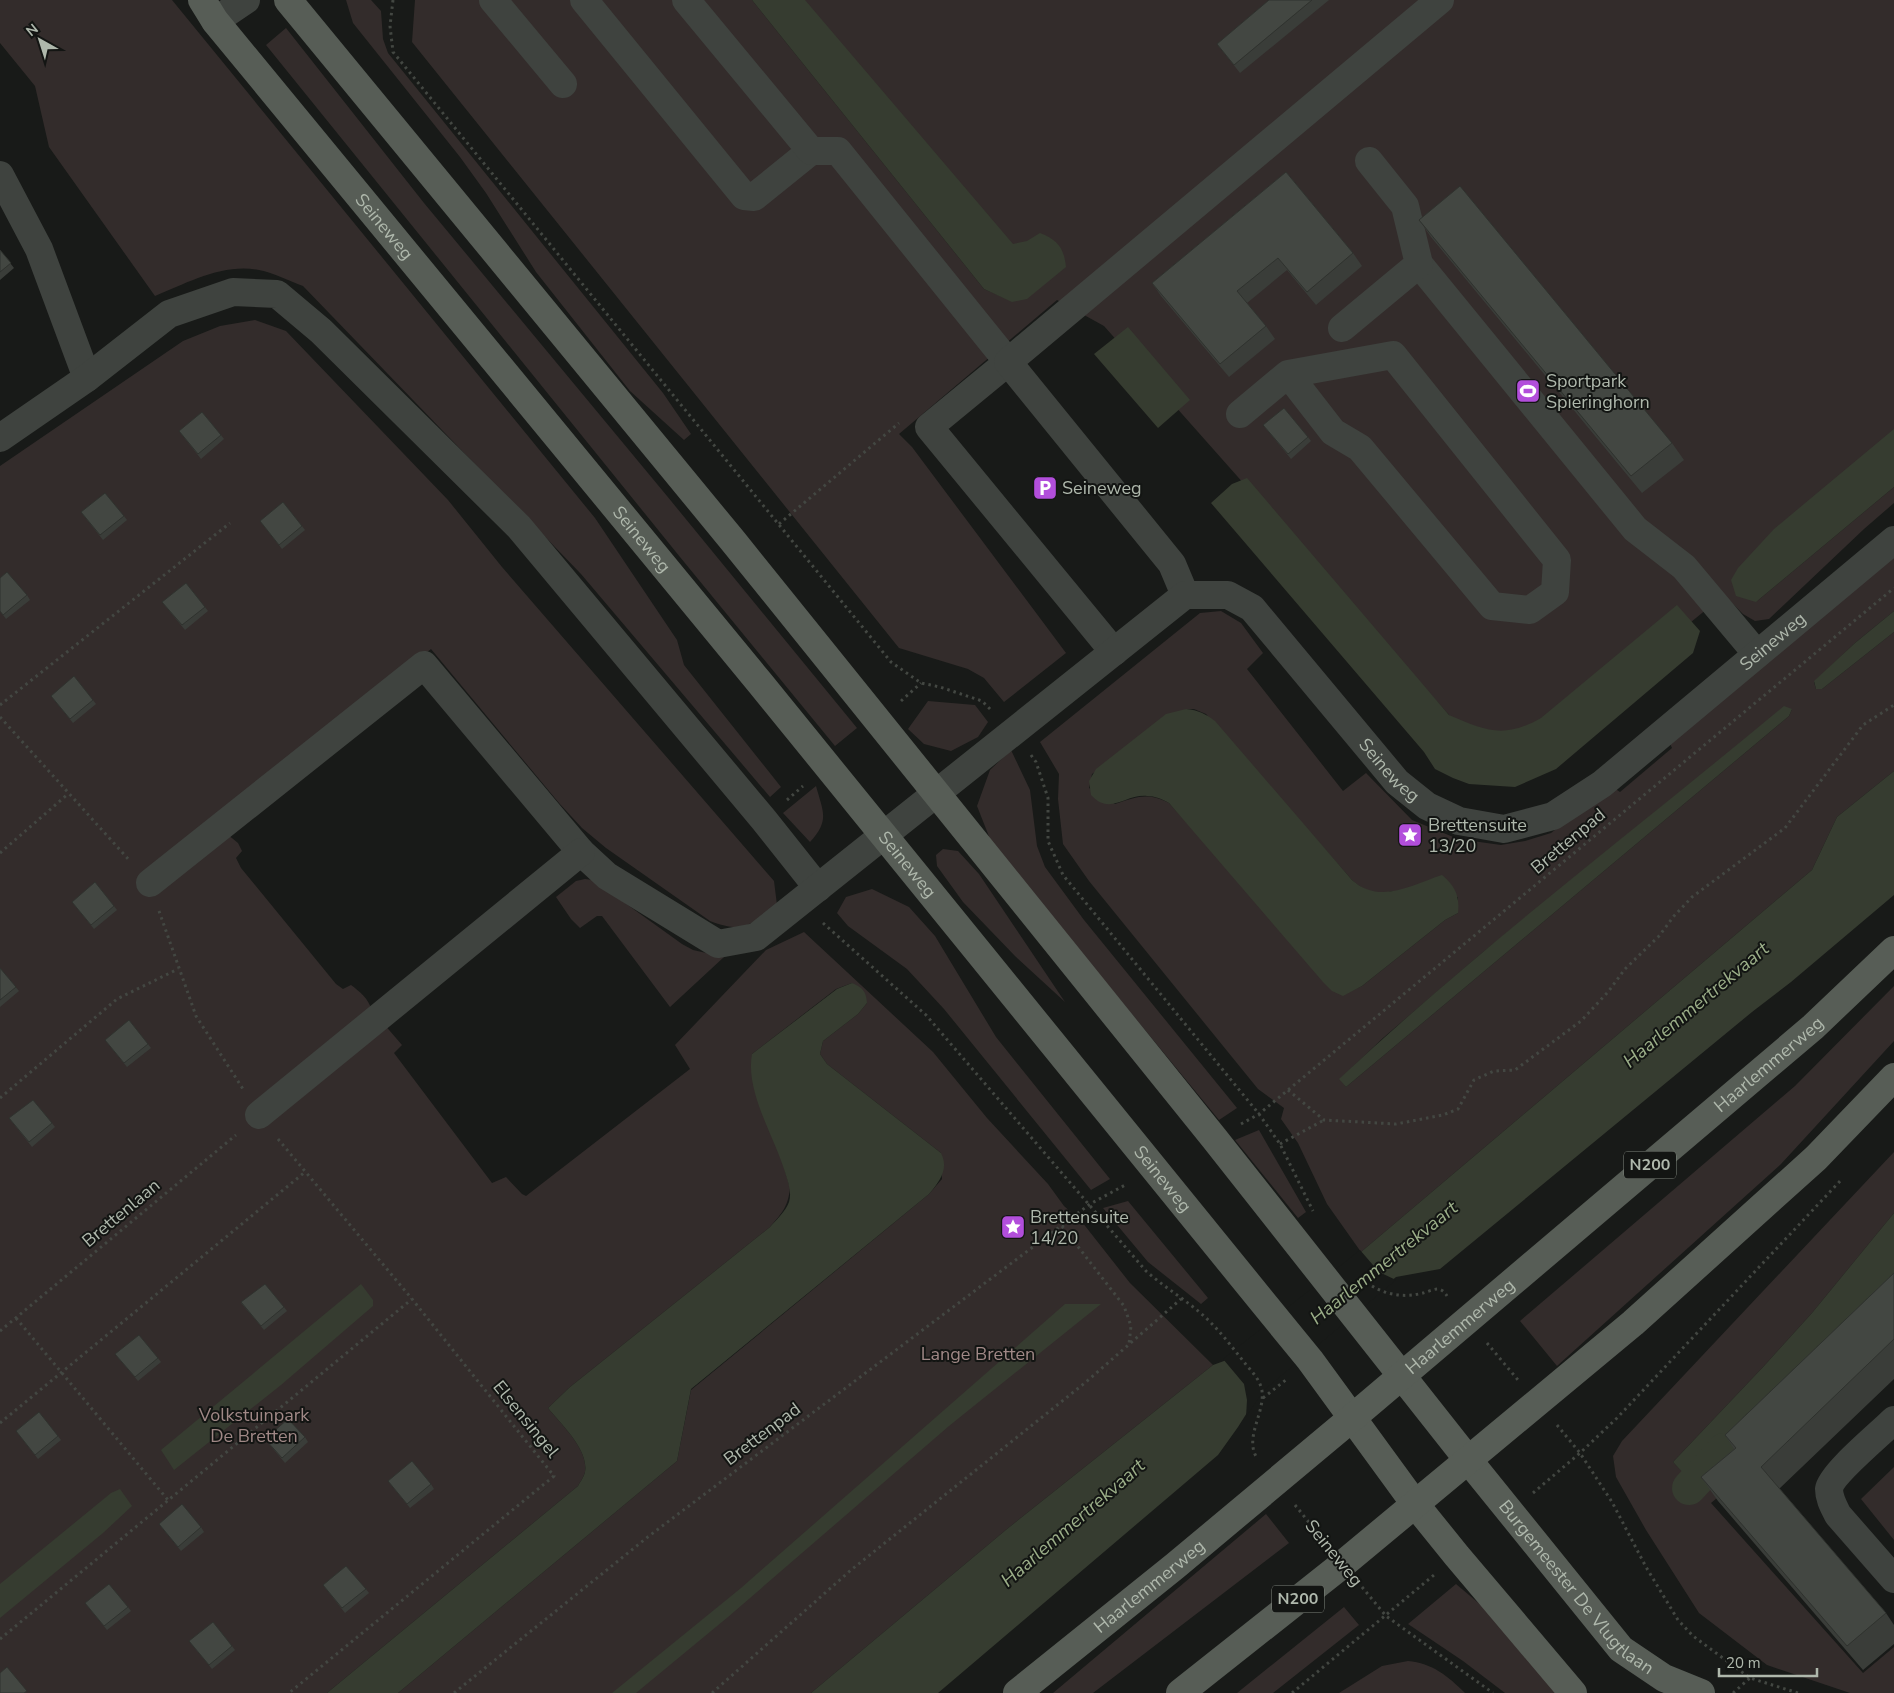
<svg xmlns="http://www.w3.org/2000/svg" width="1894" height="1693" font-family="'Nunito Sans',sans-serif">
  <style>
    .green { fill: #332c2b; fill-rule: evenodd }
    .water { fill: #363c30 }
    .pier { fill: #181a18 }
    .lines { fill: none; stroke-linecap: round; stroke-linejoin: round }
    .canal { stroke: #363c30; stroke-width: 34 }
    .path { stroke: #434742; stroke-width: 3; stroke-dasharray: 2.5 4; stroke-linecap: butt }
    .minor { stroke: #3f433f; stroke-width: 28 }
    .major { stroke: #575d56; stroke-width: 28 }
    .wall { fill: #3a3d39 }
    .building { fill: #434742; stroke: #2f322e }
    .labels { text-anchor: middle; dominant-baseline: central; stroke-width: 4; stroke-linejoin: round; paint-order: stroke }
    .shield { fill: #131513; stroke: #80877e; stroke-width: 1 }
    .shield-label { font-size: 16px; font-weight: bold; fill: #afb8ac }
    .street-label { font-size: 18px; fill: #afb8ac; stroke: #131513 }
    .poi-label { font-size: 18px; fill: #afb8ac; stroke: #131513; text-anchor: start }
    .park-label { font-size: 18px; fill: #a08886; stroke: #131513 }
    .water-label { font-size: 19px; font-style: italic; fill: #9bae88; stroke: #131513 }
  </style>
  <rect width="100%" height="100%" fill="#181a18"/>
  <!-- green -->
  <path class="green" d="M 0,0 L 172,0 L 595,518 L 677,640 L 684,665 L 781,787 L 770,797 L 581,574 L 303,286 C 289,281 274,273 259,270 C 223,263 187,283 155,296 L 49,147 L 35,86 L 0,43 Z
    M 346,0 L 371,0 L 381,11 L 383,39 L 388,53 L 663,393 L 691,434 L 684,440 L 630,391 L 536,272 L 486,193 L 460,157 L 353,23 Z
    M 415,0 L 752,0 L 984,289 L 1012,301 L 785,0 L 1894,0 L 1894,455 L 1756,602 L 1894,487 L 1894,503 L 1864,529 L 1769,619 L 1755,621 L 1743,614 L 1724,595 L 1536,749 L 1484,750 L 1449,715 L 1104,326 L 1057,300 L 899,434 L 912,447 L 1066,653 L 1004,702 L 984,678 L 968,669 L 899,648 L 412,42 Z
    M 286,28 L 424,203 L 667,496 L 857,728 L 835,746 L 680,557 L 266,45 Z
    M 255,320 L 286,331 L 448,500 L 502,567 L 774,881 L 777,905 C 750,925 744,934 710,921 L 606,848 L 582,828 L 559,803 L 431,649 L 247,792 L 227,834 L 238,843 L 242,851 L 236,858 L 241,868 L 336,984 L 343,989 L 351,985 C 359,991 369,999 371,1009 L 402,1045 L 394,1053 L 492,1183 L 506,1177 L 522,1194 L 526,1196 L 690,1069 L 675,1045 L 766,950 L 804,932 L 933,1052 L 987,1118 L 1048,1184 L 1064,1206 L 1082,1222 L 1130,1283 L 1213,1365 L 1007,1529 L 811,1693 L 398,1693 L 677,1461 L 691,1390 L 929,1194 L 942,1179 L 941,1153 L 827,1064 L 820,1054 L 823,1041 L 858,1014 L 867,1003 L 852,983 L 836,989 L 752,1054 L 790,1188 C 788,1207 782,1213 770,1227 L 570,1387 L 548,1408 C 561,1424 589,1450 585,1472 C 584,1477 580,1482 578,1486 L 327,1693 L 0,1693 L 0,466 L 183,341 L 220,326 Z
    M 1894,553 L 1894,611 L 1855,643 L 1814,682 L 1816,689 L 1822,689 L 1894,632 L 1894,771 L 1837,817 L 1812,870 L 1361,1252 L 1327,1204 L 1298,1143 L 1281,1119 L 1284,1108 L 1258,1089 L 1089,881 L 1063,844 L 1058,799 L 1059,774 L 1040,742 L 1200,613 L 1221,611 L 1241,623 L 1263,653 L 1247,669 L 1343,791 L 1366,773 L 1412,820 L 1458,839 L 1501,845 L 1525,841 L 1551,833 L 1611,786 L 1620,792 L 1672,748 L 1668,739 ZM 1186,709 L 1194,709 L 1206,714 L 1352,880 C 1364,891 1377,896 1393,891 L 1458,897 L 1458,913 L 1445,920 L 1362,986 L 1343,995 L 1169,803 C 1147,792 1137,797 1115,804 L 1089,788 L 1092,774 ZM 1792,709 L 1789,716 L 1346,1087 L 1340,1079 L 1383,1038 L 1482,953 L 1692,782 Z
    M 928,701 L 975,705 L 988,722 L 978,737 L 951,751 L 924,744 L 908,729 Z
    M 1011,750 L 1030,790 L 1037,846 L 1045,867 L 1084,920 L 1237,1108 L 1219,1120 L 992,844 L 977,806 L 990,770 Z
    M 816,786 C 823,812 830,820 810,842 L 783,813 Z
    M 943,849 L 958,851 L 979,874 L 1065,1002 L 1015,956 L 963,902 L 937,866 L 936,855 Z
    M 585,879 L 593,880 L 682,944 L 693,950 L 724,957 L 670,1007 L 602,916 L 597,916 L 580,928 L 571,919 L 556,897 L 576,881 Z
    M 872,889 L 909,907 L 935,936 L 996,1037 L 1110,1179 L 1091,1190 L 944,1009 L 907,969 L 848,926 L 837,913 L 846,897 Z
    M 1894,986 L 1894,1041 L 1781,1164 L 1557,1366 L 1520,1321 L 1795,1086 Z
    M 1259,1130 L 1306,1212 L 1298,1218 L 1235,1140 Z
    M 1894,1152 L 1894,1213 L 1812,1313 L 1764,1366 L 1673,1462 L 1696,1486 L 1894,1278 L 1749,1471 L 1711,1503 L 1863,1673 L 1894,1647 L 1894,1693 L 1850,1693 L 1767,1665 L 1699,1613 L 1646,1530 L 1616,1477 L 1613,1456 L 1622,1441 Z
    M 1128,1201 L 1208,1298 L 1201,1304 L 1148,1262 L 1103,1208 Z
    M 1894,1467 L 1894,1540 L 1861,1499 Z
    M 1266,1514 L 1289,1543 L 1093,1693 L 1053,1693 Z
    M 1456,1584 L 1482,1606 L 1558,1693 L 1505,1693 L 1463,1661 L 1408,1624 Z
    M 1344,1607 L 1359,1625 L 1273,1693 L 1237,1693 Z
    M 1408,1661 C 1432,1663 1448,1676 1465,1693 L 1339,1693 L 1382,1666 Z"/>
  <!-- water -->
  <path class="water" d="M 752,0 L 805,0 L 1013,244 L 1027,241 L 1040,233 C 1058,240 1064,248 1066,267 L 1027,299 L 1012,302 L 984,289 Z
    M 1128,327 L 1190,400 L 1158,428 L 1094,354 Z
    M 1894,429 L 1894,487 L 1756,602 L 1736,596 L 1731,580 L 1738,568 L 1774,529 Z
    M 1247,478 L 1449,715 C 1486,731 1504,739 1541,718 L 1677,605 L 1700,631 L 1693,653 L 1556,769 L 1515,787 L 1469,784 L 1453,778 L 1435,769 L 1424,752 L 1211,503 L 1232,484 Z
    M 1894,611 L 1894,632 L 1822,689 L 1816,689 L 1814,681 L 1855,643 Z
    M 1784,706 L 1792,709 L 1789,716 L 1346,1087 L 1339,1079 C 1480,947 1635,830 1784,706 Z
    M 1186,709 C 1198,710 1206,714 1215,721 L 1352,880 C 1380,905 1411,885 1442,875 C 1455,886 1460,896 1458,913 L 1445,920 L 1362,986 L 1343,996 L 1332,991 L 1323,982 L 1169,803 C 1162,799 1155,796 1147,796 C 1125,794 1110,816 1091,795 L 1089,781 L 1096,769 L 1166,714 Z
    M 1894,771 L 1894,895 L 1791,982 L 1752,1012 L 1440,1269 L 1396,1277 L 1262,1389 L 1238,1427 L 1218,1455 L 938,1693 L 811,1693 L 1007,1529 L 1213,1365 L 1224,1361 L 1361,1252 L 1812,870 L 1837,817 Z
    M 852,983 C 863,988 866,991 867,1003 L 858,1014 L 823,1041 L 820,1054 L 827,1064 L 941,1153 C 949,1169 940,1181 929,1194 L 691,1389 L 677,1461 L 398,1693 L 327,1693 L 578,1486 C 580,1482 584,1477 585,1472 C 589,1450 561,1424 548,1408 L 570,1387 L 770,1227 C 776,1220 786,1211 789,1202 C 792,1192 788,1182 785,1172 C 774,1136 745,1091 752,1054 L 837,989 Z
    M 1894,1213 L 1894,1278 L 1695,1486 L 1673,1462 L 1764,1366 L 1812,1313 Z
    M 361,1284 L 373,1300 L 373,1306 L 281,1385 L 174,1470 L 161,1450 Z
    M 1065,1304 L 1101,1304 L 949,1426 L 728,1617 L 636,1693 L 612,1693 L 741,1588 Z
    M 120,1489 L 132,1506 L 103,1533 L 0,1618 L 0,1584 L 111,1493 Z"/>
  <!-- pier -->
  <path class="pier" d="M 1360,1250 L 1379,1272 L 1396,1280 L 1264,1390 L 1246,1417 L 1247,1400 L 1244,1384 L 1223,1359 Z"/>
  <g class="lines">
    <!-- canal -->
    <path class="canal" d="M 1689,1488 L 1724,1450"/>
    <!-- path -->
    <path class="path" d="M 393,0 L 390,26 L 393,52 L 891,662 L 921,683 L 940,687 L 982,701 L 992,711
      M 779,524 L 899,423
      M 901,701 L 921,683
      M 0,705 L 230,523
      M 0,717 L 130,861
      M 1031,755 L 1036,762 L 1048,798 L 1048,841 L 1063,875 L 1259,1114 L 1280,1144 L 1313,1211
      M 787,800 L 803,786
      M 0,853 L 68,794
      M 159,911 L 196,1016 L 243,1089
      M 823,923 L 926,1015 L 1146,1271 C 1165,1288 1188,1301 1206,1318 C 1220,1331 1232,1347 1244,1362 C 1251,1371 1260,1379 1262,1391 C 1265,1413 1244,1438 1257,1458
      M 1288,1090 L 1324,1120 L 1396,1124 L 1443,1115 L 1458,1109 L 1474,1080 L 1494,1071 L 1515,1070 L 1581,1021 L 1608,992 L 1625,969 L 1659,936 L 1674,916 L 1692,897 L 1785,828 L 1863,725 L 1894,705
      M 0,1098 L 117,999 L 178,969
      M 1241,1124 L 1259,1114 L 1288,1090 L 1894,588
      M 278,1139 L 412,1299 L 554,1476 L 289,1693
      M 1280,1144 L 1324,1120
      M 1062,1226 L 1124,1306 L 1131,1326 L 1129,1344
      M 1372,1286 C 1387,1295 1405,1298 1423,1293 C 1427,1292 1433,1289 1438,1289 C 1443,1290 1445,1293 1447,1296
      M 16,1318 L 168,1500
      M 0,1331 L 236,1135
      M 1487,1343 L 1518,1380
      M 1263,1398 L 1287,1379
      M 0,1423 L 305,1172
      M 1557,1425 L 1580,1453 L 1612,1502 L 1646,1567 L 1678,1620 L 1693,1636 L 1750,1678 L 1798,1693
      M 1533,1493 L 1580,1453 L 1617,1418 L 1842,1179
      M 1295,1505 L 1324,1541
      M 1362,1587 L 1386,1616 L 1493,1693
      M 0,1639 L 412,1299
      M 454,1693 L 649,1536 L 1090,1204 L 1127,1184
      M 712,1693 L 851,1570 L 1086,1382 L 1181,1299
      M 1292,1693 L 1434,1575
      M 1733,1693 L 1750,1678"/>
    <!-- minor -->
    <g class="minor">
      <path d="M 493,0 L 563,84"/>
      <path d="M 584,0 L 744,196 L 754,197 L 811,151"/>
      <path d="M 686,0 L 811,151 L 838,151 L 1008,362 L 929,427 L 1114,652"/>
      <path d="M 215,21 L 246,0"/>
      <path d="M 0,175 L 39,249 L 87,378"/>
      <path d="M 1419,264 L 1635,529 L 1684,567 L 1757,654"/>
      <path d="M 1342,328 L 1419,264 L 1405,206 L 1369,161"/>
      <path d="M 1240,414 L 1288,374 L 1393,355 L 1557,560 L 1555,592 L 1530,610 L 1492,606 L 1360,448 L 1333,432 L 1288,374"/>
      <path d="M 0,438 L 87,378 L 169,314 L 233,292 L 277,294 L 321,331 L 519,527 L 764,820 L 818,888"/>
      <path d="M 1185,595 L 1172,564 L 1008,362 L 1440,0"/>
      <path id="s1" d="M 150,883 L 424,665 L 581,852 L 607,876 L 718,944 L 756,937 L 1185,595 L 1228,595 L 1252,608 L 1397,782 L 1427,806 L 1459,821 L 1504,829 L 1553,816 L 1602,784 L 1894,540"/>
      <path d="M 259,1115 L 581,852"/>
      <path d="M 1894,1420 C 1881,1433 1831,1474 1829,1489 C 1829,1499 1834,1507 1838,1515 L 1894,1579"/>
    </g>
    <!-- major -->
    <g class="major">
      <path id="s2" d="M 202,0 L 215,21 L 760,683 L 1261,1300 L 1310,1360 L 1415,1504 L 1457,1556 L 1573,1693"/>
      <path id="s3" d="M 288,0 L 733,541 L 1214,1138 L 1469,1461 L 1621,1649 L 1664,1678 L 1701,1693"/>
      <path id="s4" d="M 1017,1693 L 1175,1566 L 1352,1418 L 1813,1027 L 1894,950"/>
      <path d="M 1180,1693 L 1343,1564 L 1633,1323 L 1816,1158 L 1894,1077"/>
    </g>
  </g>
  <!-- wall -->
  <path class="wall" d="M 1269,0 L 1329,0 L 1240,73 L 1217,44 Z
    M 1286,172 L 1353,253 L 1362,266 L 1316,305 L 1287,270 L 1247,303 L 1266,326 L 1275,339 L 1229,377 L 1161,296 L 1152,283 Z
    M 1419,220 L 1672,443 L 1684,460 L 1642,493 L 1431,237 Z
    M 0,250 L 14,268 L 0,280 Z
    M 1263,425 L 1308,437 L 1311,441 L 1291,459 Z
    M 179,431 L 221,435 L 224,439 L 201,459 Z
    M 81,512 L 124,516 L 127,520 L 103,540 Z
    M 260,521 L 302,526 L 305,530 L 282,549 Z
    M 0,578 L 27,595 L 30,600 L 6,619 L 0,611 Z
    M 162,602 L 205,607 L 208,611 L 185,630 Z
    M 51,696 L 93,700 L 96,704 L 73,723 Z
    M 72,902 L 114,906 L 117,910 L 94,929 Z
    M 0,968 L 19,991 L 0,1007 Z
    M 105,1040 L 148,1044 L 151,1048 L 127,1067 Z
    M 9,1118 L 52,1123 L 55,1127 L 32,1147 Z
    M 1894,1273 L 1894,1379 L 1779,1489 L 1886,1613 L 1894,1625 L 1894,1644 L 1863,1670 L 1718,1501 L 1701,1477 L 1734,1449 L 1725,1435 Z
    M 241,1303 L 284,1307 L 287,1311 L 264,1330 Z
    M 115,1354 L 158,1358 L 161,1362 L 138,1381 Z
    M 16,1431 L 58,1436 L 61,1440 L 38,1459 Z
    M 305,1437 L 308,1442 L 285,1463 L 265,1439 Z
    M 388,1481 L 431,1484 L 434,1489 L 410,1508 Z
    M 159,1524 L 201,1527 L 204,1532 L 181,1551 Z
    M 323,1585 L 366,1589 L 369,1593 L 345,1613 Z
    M 85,1603 L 128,1607 L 131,1611 L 107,1630 Z
    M 189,1641 L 232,1646 L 235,1650 L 212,1669 Z"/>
  <!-- building -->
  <path class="building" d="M 1269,0 L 1312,0 L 1234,65 L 1217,44 Z
    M 1286,172 L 1353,253 L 1307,292 L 1278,258 L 1237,291 L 1266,326 L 1220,364 L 1152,283 Z
    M 1460,186 L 1672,443 L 1631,476 L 1419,220 Z
    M 0,250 L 11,263 L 0,272 Z
    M 1284,408 L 1308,437 L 1288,454 L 1263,425 Z
    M 202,412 L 221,435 L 198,454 L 179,431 Z
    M 105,493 L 124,516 L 100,535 L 81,512 Z
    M 283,502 L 302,526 L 279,545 L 260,521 Z
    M 7,572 L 27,595 L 3,615 L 0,611 L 0,578 Z
    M 186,583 L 205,607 L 182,625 L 162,602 Z
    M 74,676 L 93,700 L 70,719 L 51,696 Z
    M 95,882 L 114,906 L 91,925 L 72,902 Z
    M 0,968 L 16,987 L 0,1000 Z
    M 129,1020 L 148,1044 L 124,1063 L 105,1040 Z
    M 33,1100 L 52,1123 L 29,1142 L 9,1118 Z
    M 1894,1273 L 1894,1339 L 1761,1467 L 1886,1613 L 1847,1646 L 1701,1477 L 1736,1448 L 1725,1435 Z
    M 265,1284 L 284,1307 L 261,1326 L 241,1302 Z
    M 139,1335 L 158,1358 L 135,1377 L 115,1354 Z
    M 39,1412 L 58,1436 L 35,1455 L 16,1431 Z
    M 288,1419 L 305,1437 L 282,1458 L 265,1439 Z
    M 412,1461 L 431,1484 L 407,1504 L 388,1481 Z
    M 182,1504 L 201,1527 L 178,1547 L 159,1524 Z
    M 346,1566 L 366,1589 L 342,1608 L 323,1585 Z
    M 109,1584 L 128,1607 L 104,1626 L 85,1603 Z
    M 213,1622 L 232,1646 L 209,1665 L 189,1641 Z
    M 7,1667 L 27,1691 L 24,1693 L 0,1693 L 0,1673 Z"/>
  <!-- icons -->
  <defs>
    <symbol id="stadium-square" viewBox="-11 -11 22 22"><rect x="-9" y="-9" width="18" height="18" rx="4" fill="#b24edb" stroke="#131513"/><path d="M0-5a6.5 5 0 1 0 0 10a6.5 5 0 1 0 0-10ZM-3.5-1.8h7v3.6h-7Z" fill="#fff"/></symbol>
    <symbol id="parking-square" viewBox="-11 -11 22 22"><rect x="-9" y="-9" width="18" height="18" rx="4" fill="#b24edb" stroke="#131513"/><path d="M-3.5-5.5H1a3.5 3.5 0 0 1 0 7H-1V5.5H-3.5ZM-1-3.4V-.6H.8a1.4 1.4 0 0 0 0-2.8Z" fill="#fff"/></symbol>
    <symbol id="sight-square" viewBox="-11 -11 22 22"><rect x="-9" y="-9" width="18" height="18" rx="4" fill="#b24edb" stroke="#131513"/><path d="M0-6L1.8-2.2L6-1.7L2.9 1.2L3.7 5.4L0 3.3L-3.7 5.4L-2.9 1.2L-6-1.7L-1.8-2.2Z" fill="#fff"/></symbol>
  </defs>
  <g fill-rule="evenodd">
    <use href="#stadium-square" x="1514" y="377" width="28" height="28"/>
    <use href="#parking-square" x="1031" y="474" width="28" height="28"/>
    <use href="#sight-square" x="1396" y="821" width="28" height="28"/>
    <use href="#sight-square" x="999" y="1213" width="28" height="28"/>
  </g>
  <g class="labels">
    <!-- shield labels -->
    <g class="shield">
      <rect x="1624" y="1151.5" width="52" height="27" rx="4"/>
      <rect x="1272" y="1585.5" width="52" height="27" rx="4"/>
    </g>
    <g class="shield-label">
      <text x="1650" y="1165">N200</text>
      <text x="1298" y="1599">N200</text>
    </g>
    <!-- street labels -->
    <g class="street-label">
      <text stroke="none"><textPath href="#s2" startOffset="291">Seineweg</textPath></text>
      <text stroke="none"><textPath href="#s2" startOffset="696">Seineweg</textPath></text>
      <text stroke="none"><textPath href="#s1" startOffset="2095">Seineweg</textPath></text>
      <text stroke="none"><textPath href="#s1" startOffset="1630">Seineweg</textPath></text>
      <text transform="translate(1568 841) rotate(-40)">Brettenpad</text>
      <text stroke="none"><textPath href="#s2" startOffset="1116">Seineweg</textPath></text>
      <text stroke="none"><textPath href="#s4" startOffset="980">Haarlemmerweg</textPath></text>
      <text stroke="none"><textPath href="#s2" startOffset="1521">Seineweg</textPath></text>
      <text transform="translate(121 1213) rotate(-40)">Brettenlaan</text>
      <text stroke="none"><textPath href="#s4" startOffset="575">Haarlemmerweg</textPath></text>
      <text transform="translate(526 1419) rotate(51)">Elsensingel</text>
      <text transform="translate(762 1434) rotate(-37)">Brettenpad</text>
      <text transform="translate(1334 1553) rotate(51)">Seineweg</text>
      <text stroke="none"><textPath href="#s3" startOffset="2045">Burgemeester De Vlugtlaan</textPath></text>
      <text stroke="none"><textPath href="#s4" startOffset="170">Haarlemmerweg</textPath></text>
    </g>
    <!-- poi labels -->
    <g class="poi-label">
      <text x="1546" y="381">Sportpark<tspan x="1546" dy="21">Spieringhorn</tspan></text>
      <text x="1062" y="488">Seineweg</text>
      <text x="1428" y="825">Brettensuite<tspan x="1428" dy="21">13/20</tspan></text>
      <text x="1030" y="1217">Brettensuite<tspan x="1030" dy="21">14/20</tspan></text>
    </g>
    <!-- park labels -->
    <g class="park-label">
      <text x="978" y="1354">Lange Bretten</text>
      <text x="254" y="1415">Volkstuinpark<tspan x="254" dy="21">De Bretten</tspan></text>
    </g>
    <!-- water labels -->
    <g class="water-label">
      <text transform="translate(1696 1005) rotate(-40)">Haarlemmertrekvaart</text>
      <text transform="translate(1384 1263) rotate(-39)">Haarlemmertrekvaart</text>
      <text transform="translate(1073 1523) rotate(-41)">Haarlemmertrekvaart</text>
    </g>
  </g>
  <!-- north arrow -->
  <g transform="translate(40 40) rotate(321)" stroke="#131513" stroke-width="4" paint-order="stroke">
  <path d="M0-4L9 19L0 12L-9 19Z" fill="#afb8ac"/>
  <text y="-8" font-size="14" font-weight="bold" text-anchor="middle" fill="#afb8ac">N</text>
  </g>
  <!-- scale -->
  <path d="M1719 1668v8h98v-8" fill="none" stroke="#afb8ac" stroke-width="2.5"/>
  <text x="1726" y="1668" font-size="15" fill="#afb8ac" stroke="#131513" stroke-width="4" paint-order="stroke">20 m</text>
</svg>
